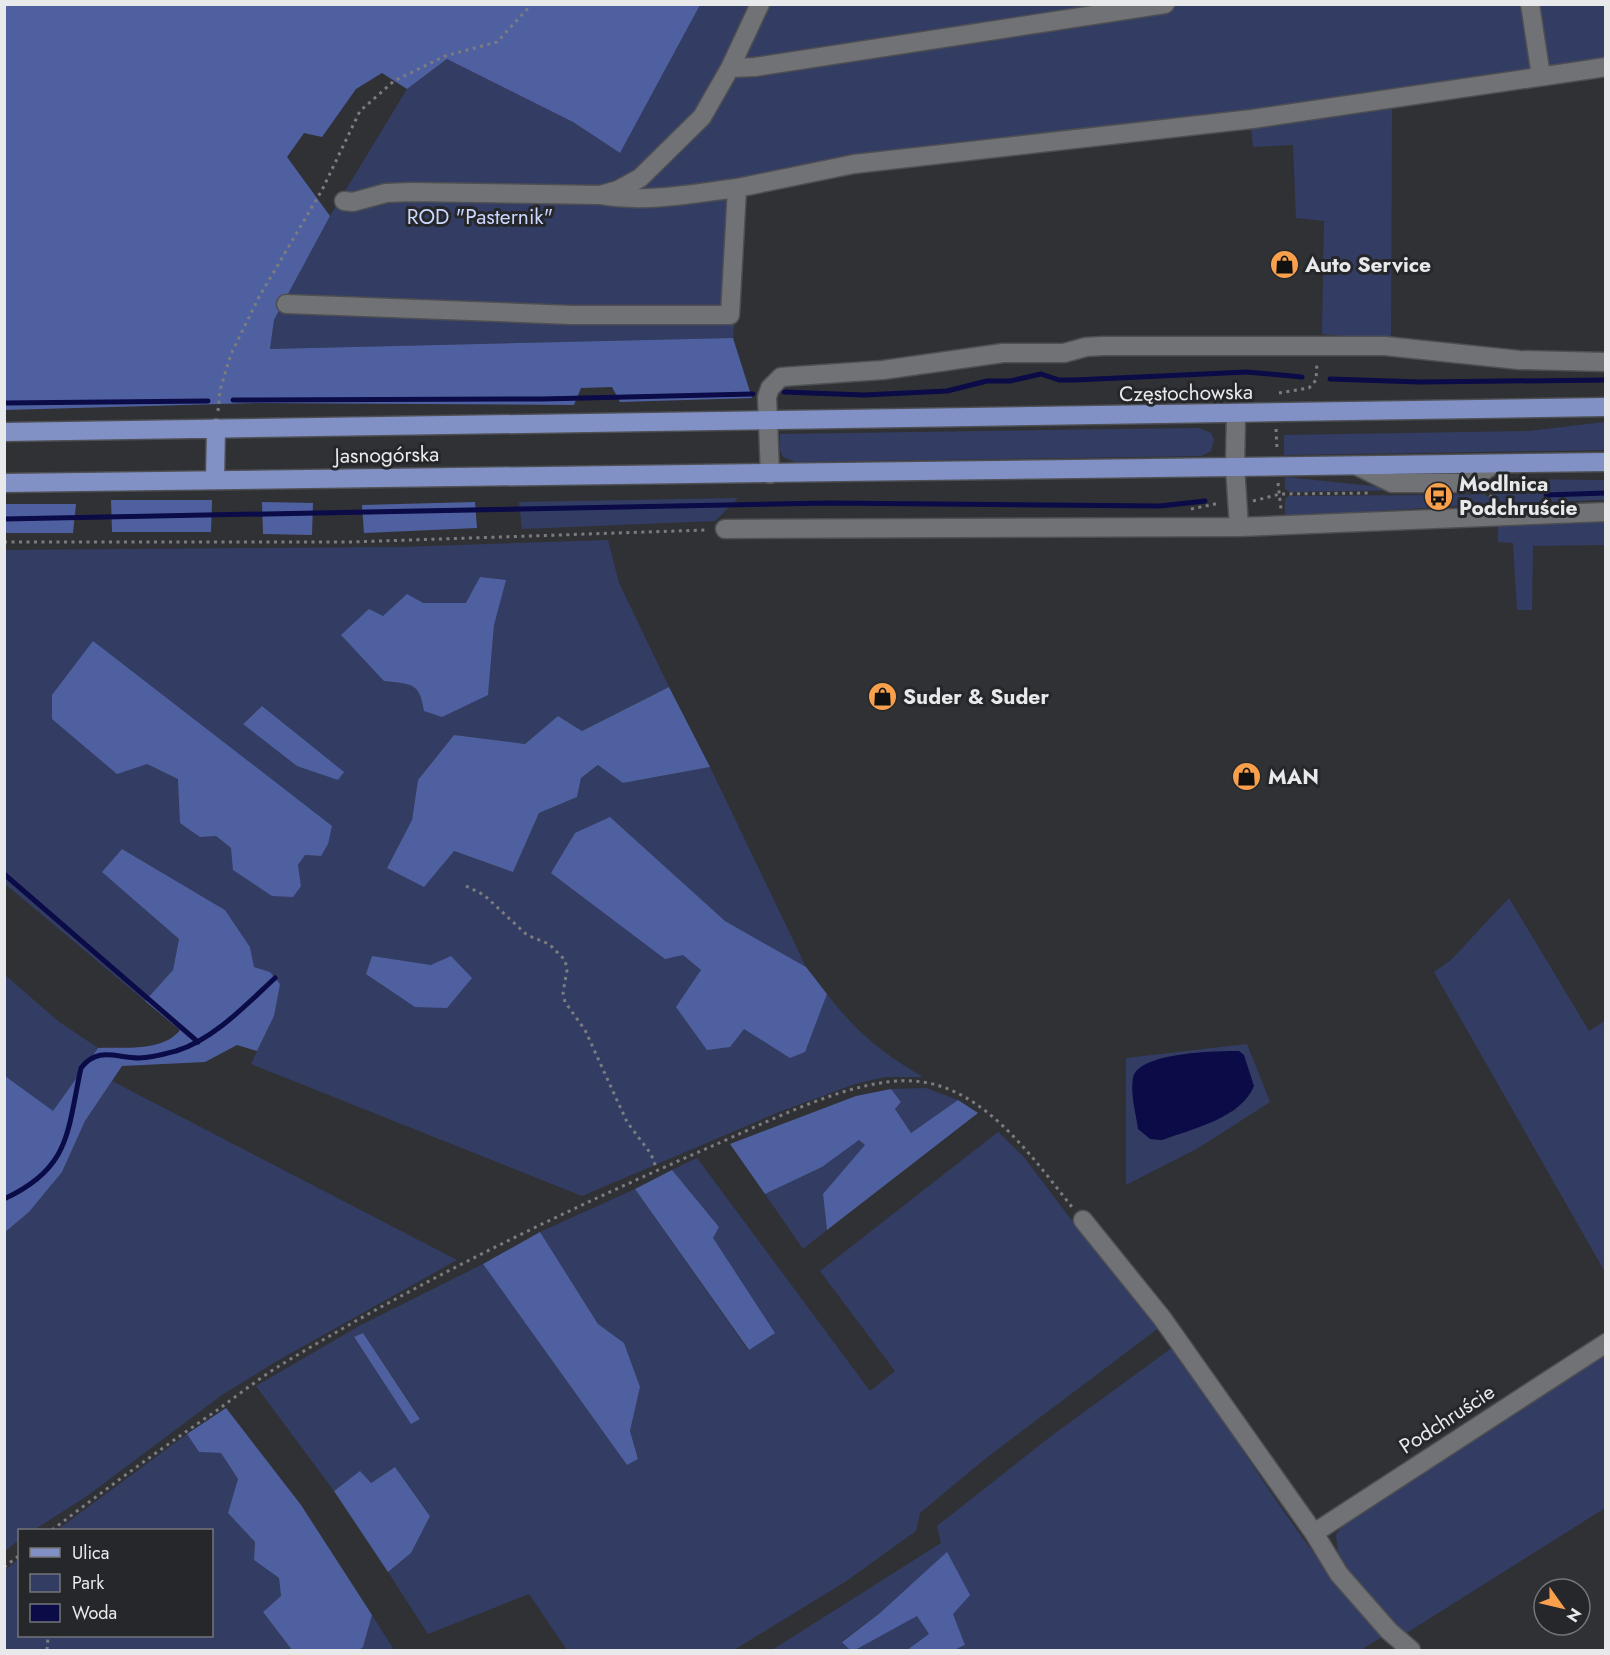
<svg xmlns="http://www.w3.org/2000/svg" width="1610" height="1655" font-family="Jost,sans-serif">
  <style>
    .green { fill: #333d64; fill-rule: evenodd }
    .forest { fill: #4f60a1 }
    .water { fill: #0a0b47 }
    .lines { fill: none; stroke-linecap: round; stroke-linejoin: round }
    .stream { stroke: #0a0b47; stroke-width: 5 }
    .minor-casing { stroke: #4e4f52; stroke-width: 21 }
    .major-casing { stroke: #4e4f52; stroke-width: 21 }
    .path { stroke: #7b7c7f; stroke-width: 3; stroke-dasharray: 3 4.5; stroke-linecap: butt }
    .minor { stroke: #707276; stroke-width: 18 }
    .major { stroke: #8191c5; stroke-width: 18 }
    .labels { text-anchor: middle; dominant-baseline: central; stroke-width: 6; stroke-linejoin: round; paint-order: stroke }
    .park-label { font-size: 21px; fill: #cbd7fd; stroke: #26272b }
    .poi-label { font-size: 21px; font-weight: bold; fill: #e8e9eb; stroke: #26272b; text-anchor: start }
    .street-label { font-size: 21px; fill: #e8e9eb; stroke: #26272b }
  </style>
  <rect width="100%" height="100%" fill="#303135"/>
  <!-- green -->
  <path class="green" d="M 700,5 L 1605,5 L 1605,66 L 1392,97 L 1391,340 L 1322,334 L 1324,221 L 1296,218 L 1293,145 L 1253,147 L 1250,117 L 886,169 L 746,193 L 733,338 L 270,349 L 274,320 L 330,216 L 407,89 L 447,59 L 573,122 L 620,153 Z
    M 1605,422 L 1605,450 L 1284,455 L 1284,435 L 1528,431 Z
    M 1199,428 L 1211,433 L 1214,440 L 1211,451 L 1201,456 L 795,462 L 783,457 L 780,450 L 780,434 Z
    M 1285,477 L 1402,489 L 1402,490 L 1290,492 L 1285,489 Z
    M 1497,479 L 1605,480 L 1605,500 L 1503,503 L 1488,490 L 1460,488 Z
    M 1481,494 L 1490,497 L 1499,507 L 1469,505 L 1285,517 L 1285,499 L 1289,496 L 1436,495 L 1437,499 L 1445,499 L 1446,495 Z
    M 738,498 L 715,521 L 522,529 L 519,502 Z
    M 1605,522 L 1605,545 L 1533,546 L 1532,610 L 1517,610 L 1513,543 L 1498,542 L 1498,526 Z
    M 608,540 L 619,583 L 669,687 L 582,731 L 558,716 L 525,744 L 454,735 L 418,780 L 412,820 L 387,868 L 453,851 L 513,872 L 539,813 L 577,797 L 581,778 L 599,765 L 624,783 L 710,767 L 806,967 L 725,921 L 610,817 L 683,955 L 701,970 L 743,1029 L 805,1051 L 827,994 C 857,1033 881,1052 923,1077 L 885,1077 L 855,1084 L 779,1112 L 582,1196 L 251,1064 L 274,1016 L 270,972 L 254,967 L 250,947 L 225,910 L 122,849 L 103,872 L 179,939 L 173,970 L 145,1001 L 5,884 L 4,550 L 400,547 ZM 505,580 L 494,625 L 488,694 L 421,693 L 411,684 L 384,681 L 368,609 L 382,616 L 423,603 L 466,603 ZM 262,706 L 343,772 L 338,780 L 243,723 ZM 147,764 L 332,826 L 320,856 L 305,855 L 298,865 L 301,886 L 231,848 L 216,836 L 200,837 L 179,779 ZM 372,956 L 431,965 L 366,974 Z
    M 1509,898 L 1589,1031 L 1605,1021 L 1605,1272 L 1434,972 L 1451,960 Z
    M 5,975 L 58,1021 L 98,1048 L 53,1112 L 5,1076 Z
    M 1247,1044 L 1270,1102 L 1200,1147 L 1126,1185 L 1126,1058 ZM 1239,1051 L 1236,1110 L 1162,1140 L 1150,1139 L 1173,1056 Z
    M 112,1081 L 457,1260 L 277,1361 L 222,1395 L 87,1496 L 34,1530 L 20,1530 L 19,1540 L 5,1551 L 4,1232 L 29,1212 L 62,1172 L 85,1121 Z
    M 926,1088 L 958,1100 L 911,1133 L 895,1109 L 901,1102 L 891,1089 Z
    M 998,1132 L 1023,1156 L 1079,1230 L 1160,1327 L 985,1459 L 920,1513 L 916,1531 L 845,1582 L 734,1650 L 567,1650 L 529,1594 L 428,1634 L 388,1572 L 411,1553 L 430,1515 L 395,1467 L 370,1483 L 360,1472 L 334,1491 L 256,1386 L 359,1326 L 483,1264 L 627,1465 L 638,1459 L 630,1431 L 640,1387 L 624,1343 L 598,1324 L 540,1232 L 635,1189 L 748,1350 L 774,1333 L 712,1238 L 719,1227 L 672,1170 L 697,1158 L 870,1391 L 895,1371 L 820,1271 ZM 363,1333 L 420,1418 L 420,1419 L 411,1423 L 354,1338 Z
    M 859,1140 L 866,1146 L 823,1194 L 827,1230 L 803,1249 L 765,1194 L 822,1167 Z
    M 1173,1347 C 1215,1405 1252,1467 1294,1526 C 1321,1565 1353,1600 1385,1635 L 1361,1650 L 954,1650 L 965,1645 L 953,1614 L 880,1613 L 842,1641 L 850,1650 L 772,1650 L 941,1543 L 937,1526 L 1050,1437 Z
    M 1605,1354 L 1605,1508 L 1405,1634 L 1373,1602 L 1339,1560 L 1336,1535 L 1351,1512 Z
    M 187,1434 L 199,1452 L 221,1453 L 238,1479 L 228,1513 L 255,1542 L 254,1560 L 279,1578 L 281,1596 L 263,1612 L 292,1650 L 5,1650 L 5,1570 L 19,1559 L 20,1636 L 212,1636 L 212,1530 L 57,1530 Z
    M 372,1615 L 394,1650 L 359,1650 L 363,1647 Z
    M 917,1615 L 929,1634 L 907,1650 L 855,1650 Z"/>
  <!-- forest -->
  <path class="forest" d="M 4,5 L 700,5 L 620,153 L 573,122 L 447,59 L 407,89 L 382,73 L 356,89 L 322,137 L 304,133 L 287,157 L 330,216 L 274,320 L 270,349 L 733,338 L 752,398 L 620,402 L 612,387 L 581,388 L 574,405 L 255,403 L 5,410 Z
    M 111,500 L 212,500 L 211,532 L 112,532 Z
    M 262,502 L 313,503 L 312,535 L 263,534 Z
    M 475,502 L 477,528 L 364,533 L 362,505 Z
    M 5,504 L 76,504 L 73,533 L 5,533 Z
    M 480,577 L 506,580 L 494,625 L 488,695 L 442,717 L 424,711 C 420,682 411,684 384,681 L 341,635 L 369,609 L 383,616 L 407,594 L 423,603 L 466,603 Z
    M 93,641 L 332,826 L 328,844 L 321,856 L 305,855 L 298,865 L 301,886 L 293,897 L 272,896 L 233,870 L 231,848 L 216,836 L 200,837 L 180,823 L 178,779 L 147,764 L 117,774 L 52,719 L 52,695 Z
    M 669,687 L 710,767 L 623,783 L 598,765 L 581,778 L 577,797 L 539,813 L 513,872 L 454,851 L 424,887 L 387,868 L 412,820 L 418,780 L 454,735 L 525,744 L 558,716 L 582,731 Z
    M 262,706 L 344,772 L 338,780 L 297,766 L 243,724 Z
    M 610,817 L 725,921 L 806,967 L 827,994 L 805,1052 L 790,1058 L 744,1029 L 730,1047 L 707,1050 L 676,1007 L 701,970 L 683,955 L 665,959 L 551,873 L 575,833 Z
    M 122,849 L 225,910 L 250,947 L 254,967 L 270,972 L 280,984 L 274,1016 L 257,1051 L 237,1045 L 205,1062 L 122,1066 L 85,1121 L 62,1172 L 29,1212 L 5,1232 L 5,1076 L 53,1111 L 98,1048 C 124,1047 163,1052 180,1030 L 145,1001 L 173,970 L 179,939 L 102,872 Z
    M 372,956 L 431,965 L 451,956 L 472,978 L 447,1008 L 415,1007 L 366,974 Z
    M 891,1089 L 901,1102 L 895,1109 L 911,1133 L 958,1100 L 978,1113 L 827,1230 L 823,1194 L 865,1145 L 859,1140 L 822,1167 L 765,1194 L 730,1144 L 856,1096 Z
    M 672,1170 L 719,1227 L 713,1238 L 775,1333 L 749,1350 L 635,1189 Z
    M 540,1232 L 598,1324 L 624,1343 L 640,1387 L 630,1431 L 638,1459 L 627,1465 L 483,1264 Z
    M 363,1333 L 420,1419 L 411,1424 L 354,1337 Z
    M 226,1408 L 301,1505 L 372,1615 L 363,1647 L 359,1650 L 292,1650 L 263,1612 L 281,1596 L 279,1578 L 254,1560 L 255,1542 L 228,1513 L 238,1479 L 221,1453 L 199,1452 L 187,1434 Z
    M 395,1467 L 430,1516 L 411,1553 L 388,1572 L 334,1491 L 360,1471 L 371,1483 Z
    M 947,1552 L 970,1595 L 953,1614 L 965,1645 L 954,1650 L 907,1650 L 929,1634 L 917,1616 L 855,1650 L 850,1650 L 842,1642 L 880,1613 Z"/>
  <!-- water -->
  <path class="water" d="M 1239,1051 L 1244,1055 L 1254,1086 C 1241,1118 1192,1129 1162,1140 L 1150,1139 L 1138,1129 C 1136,1114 1130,1093 1133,1078 C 1138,1052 1217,1051 1239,1051 Z"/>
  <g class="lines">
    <!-- stream -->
    <path class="stream" d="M 1330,379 L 1420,382 L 1606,380
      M 784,392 L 864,395 L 947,391 L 987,381 L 1010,381 L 1041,374 L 1059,380 L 1075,380 L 1247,372 L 1302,377
      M 233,400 L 542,399 L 753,394
      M 4,403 L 208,401
      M 1546,495 L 1606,493
      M 4,519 L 828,503 L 1160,506 L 1205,501
      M 4,874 L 198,1042
      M 4,1199 C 71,1168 67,1132 81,1068 C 98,1046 116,1058 139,1058 C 151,1058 165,1054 176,1051 C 213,1040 247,1004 275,978"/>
    <defs>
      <path id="minor" d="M 1530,4 L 1541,76
        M 730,68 L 755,67 L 1165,4
        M 737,188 L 854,164 L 1252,119 L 1606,67
        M 344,201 L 353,202 L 386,193 L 412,192 L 600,195 L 618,190 L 640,178 L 702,117 L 730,68 L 760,4
        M 286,304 L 572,315 L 730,315 L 737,188 C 691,194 646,203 600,195
        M 1236,415 L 1235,467 L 1239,527
        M 1357,466 L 1392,483 L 1466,483 L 1494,464
        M 770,474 L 767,397 L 770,388 L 781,377 L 883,370 L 1003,353 L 1064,353 L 1086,347 L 1103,346 L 1385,346 L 1519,360 L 1606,362
        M 725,529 L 1239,527 L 1606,512
        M 1083,1220 L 1162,1318 L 1314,1533 L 1339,1574 L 1389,1631 L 1411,1650
        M 1314,1533 L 1606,1343"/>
      <path id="major" d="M 4,432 L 1606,407
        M 215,480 L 216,428
        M 4,483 L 1606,462"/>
    </defs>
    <!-- minor casing -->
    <use href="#minor" class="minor-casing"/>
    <!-- major casing -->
    <use href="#major" class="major-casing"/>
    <!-- path -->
    <path class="path" d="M 1279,393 L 1309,388 L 1316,380 L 1317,363
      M 218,411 L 220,390 L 231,354 L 259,297 L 322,190 L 360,111 L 394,81 L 445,56 L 497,42 L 532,4
      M 1276,429 L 1277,449
      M 1278,483 L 1281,509
      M 1483,492 L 1496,499
      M 1253,501 L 1280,494 L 1369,493
      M 1191,509 L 1220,503
      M 4,542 L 350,542 L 707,530
      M 466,886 L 484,895 L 527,935 L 549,944 L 565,960 L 567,970 L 563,993 L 565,1002 L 585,1030 L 627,1122 L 651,1154 L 657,1170
      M 52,1530 C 106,1489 160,1449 216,1411 C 238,1395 261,1377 284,1363 C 421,1280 564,1211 710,1147 C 766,1123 853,1077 913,1081 C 983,1085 1032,1157 1072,1207
      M 4,1567 L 20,1555
      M 47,1650 L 48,1636"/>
    <!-- minor -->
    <use href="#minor" class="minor"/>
    <!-- major -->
    <use href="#major" class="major"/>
  </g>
  <!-- icons -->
  <defs>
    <symbol id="shop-disc" viewBox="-11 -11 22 22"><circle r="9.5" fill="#f9a04c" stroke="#26272b"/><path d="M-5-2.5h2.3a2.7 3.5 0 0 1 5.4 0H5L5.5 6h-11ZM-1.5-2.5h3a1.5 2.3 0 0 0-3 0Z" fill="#111"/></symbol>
    <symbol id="bus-disc" viewBox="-11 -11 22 22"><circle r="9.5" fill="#f9a04c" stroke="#26272b"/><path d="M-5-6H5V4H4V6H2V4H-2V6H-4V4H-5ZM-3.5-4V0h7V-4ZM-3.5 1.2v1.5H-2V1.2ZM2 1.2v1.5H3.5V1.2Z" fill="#111"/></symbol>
  </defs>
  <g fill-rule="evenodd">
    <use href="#shop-disc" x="1268" y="248" width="33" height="33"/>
    <use href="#bus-disc" x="1422" y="480" width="33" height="33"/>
    <use href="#shop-disc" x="866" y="680" width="33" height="33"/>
    <use href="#shop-disc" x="1230" y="760" width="33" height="33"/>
  </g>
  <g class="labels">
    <!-- park labels -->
    <g class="park-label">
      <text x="480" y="217">ROD "Pasternik"</text>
    </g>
    <!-- poi labels -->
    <g class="poi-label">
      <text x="1305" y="265">Auto Service</text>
      <text x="1459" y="484">Modlnica<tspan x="1459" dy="24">Podchruście</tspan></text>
      <text x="903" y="697">Suder &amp; Suder</text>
      <text x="1268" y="777">MAN</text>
    </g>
    <!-- street labels -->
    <g class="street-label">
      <text transform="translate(1186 393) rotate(-1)">Częstochowska</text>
      <text transform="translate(387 455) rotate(-1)">Jasnogórska</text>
      <text transform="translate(1447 1419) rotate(-33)">Podchruście</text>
    </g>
  </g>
  <!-- border -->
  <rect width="1610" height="1655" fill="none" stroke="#e8e9eb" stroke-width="12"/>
  <!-- legend -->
  <rect x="18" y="1529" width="195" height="108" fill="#26272b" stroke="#747578" stroke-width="1.5"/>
  <rect x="30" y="1548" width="30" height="9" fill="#8191c5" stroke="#747578" stroke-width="1.5"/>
  <text x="72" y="1559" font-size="18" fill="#e8e9eb">Ulica</text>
  <rect x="30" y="1574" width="30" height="18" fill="#333d64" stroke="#747578" stroke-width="1.5"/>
  <text x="72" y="1589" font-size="18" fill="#e8e9eb">Park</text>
  <rect x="30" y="1604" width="30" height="18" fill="#0a0b47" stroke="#747578" stroke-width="1.5"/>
  <text x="72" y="1619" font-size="18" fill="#e8e9eb">Woda</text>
  <!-- north arrow -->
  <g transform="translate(1562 1607) rotate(124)"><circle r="28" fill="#26272b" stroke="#747578" stroke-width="1.5"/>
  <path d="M0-4.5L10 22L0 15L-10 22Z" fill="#f9a04c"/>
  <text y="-9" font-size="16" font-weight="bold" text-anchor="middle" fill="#e8e9eb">N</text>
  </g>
</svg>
